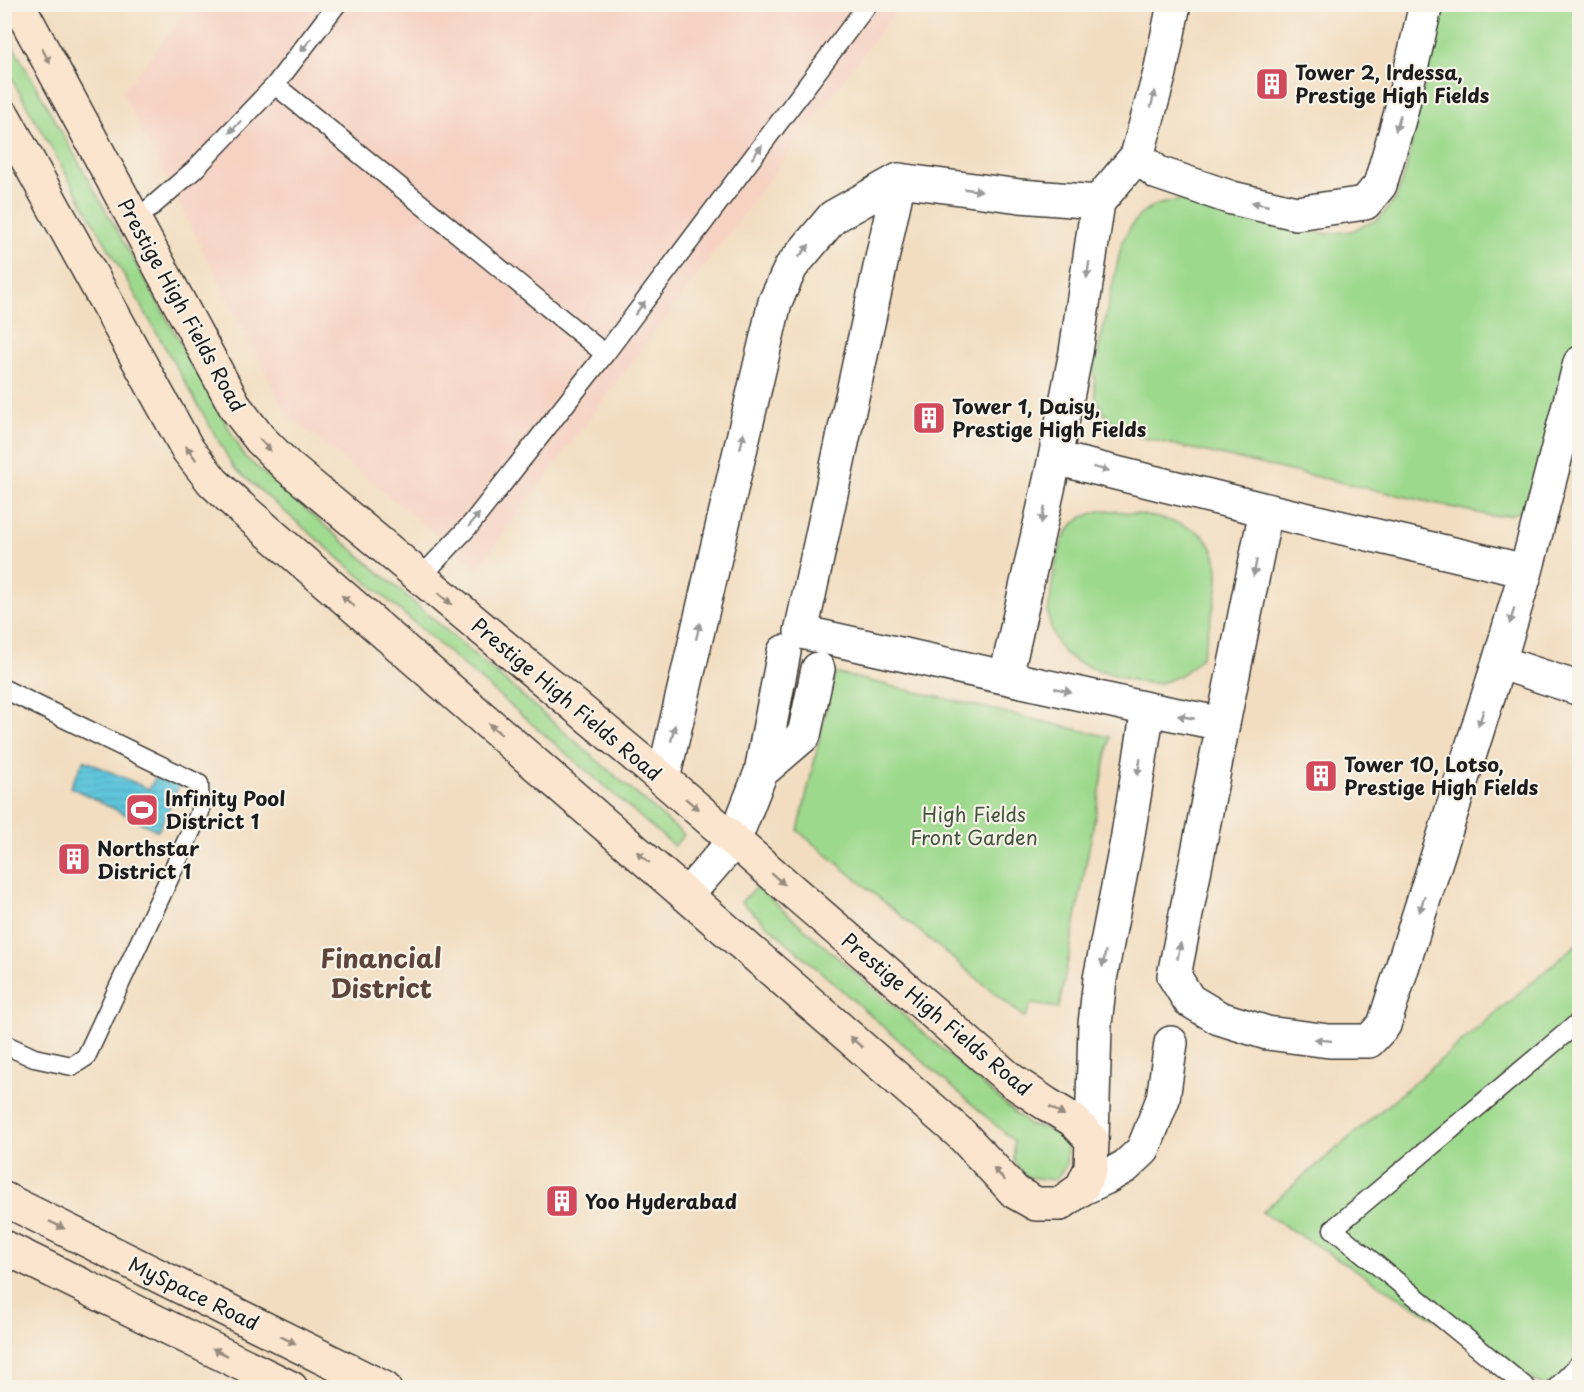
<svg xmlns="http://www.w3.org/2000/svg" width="1584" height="1392" font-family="'Playpen Sans',sans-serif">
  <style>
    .built { fill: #f6d2c3 }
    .green { fill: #9dd98d; stroke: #5c7a54; stroke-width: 1.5 }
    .water { fill: url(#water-rules); stroke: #3e717c; stroke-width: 1.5 }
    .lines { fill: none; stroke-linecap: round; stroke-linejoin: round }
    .lane-casing { stroke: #3c3935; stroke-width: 21 }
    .street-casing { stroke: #3c3935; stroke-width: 36 }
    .secondary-casing { stroke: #3c3935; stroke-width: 36 }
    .lane { stroke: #fff; stroke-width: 18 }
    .street { stroke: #fff; stroke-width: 33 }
    .secondary { stroke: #fce5cf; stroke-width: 33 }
    .oneway { fill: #999 }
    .oneway2 { fill: #978b7e }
    .labels { text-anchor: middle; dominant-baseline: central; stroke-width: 4.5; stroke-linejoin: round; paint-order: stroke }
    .poi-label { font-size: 20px; font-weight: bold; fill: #1c1c1c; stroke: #f7f3e8; text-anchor: start }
    .street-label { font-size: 20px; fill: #1c1c1c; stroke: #f7f3e8 }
    .park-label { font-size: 20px; fill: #43553e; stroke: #f7f3e8 }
    .district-label { font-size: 26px; font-weight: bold; fill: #5d453b; stroke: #f7f3e8 }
  </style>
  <defs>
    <pattern id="water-rules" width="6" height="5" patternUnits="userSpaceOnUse" patternTransform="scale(1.5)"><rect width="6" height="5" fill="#5fc6dc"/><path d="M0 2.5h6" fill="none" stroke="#52aabc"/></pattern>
  </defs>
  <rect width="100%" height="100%" fill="#f7f3e8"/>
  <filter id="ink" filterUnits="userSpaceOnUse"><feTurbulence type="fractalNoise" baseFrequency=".0167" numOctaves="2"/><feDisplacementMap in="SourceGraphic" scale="12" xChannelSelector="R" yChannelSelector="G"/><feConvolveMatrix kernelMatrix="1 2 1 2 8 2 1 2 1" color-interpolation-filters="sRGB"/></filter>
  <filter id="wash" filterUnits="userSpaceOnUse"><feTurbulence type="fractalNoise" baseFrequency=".008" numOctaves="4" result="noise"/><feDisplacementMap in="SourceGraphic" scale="24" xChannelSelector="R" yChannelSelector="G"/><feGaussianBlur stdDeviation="1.35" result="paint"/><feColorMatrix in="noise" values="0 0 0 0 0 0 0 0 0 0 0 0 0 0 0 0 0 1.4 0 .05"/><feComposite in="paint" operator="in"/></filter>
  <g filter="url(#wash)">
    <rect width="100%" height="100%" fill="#f2ddc0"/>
    <!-- built -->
    <path class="built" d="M 192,5 L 900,5 L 478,568 L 287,415 L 122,92 Z"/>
    <!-- green -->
    <path class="green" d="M 1441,5 L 1579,5 L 1579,341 L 1543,490 L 1525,509 L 1509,515 L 1491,516 L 1144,438 L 1120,430 L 1103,412 L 1095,395 L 1094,370 L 1122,242 C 1137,212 1148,204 1181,200 L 1327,234 L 1352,231 L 1379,219 L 1396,199 L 1406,170 Z
      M 4,30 L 245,457 L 684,835 L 674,846 L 234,468 L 5,67 Z
      M 1102,510 C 1128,512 1189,519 1206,539 C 1228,566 1215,600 1208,631 C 1206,639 1205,650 1201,657 C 1195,667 1175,679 1164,682 C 1146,687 1119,676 1102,671 C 1067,662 1053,649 1048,613 C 1053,586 1054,535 1080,519 C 1087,515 1095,513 1102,510 Z
      M 835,673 L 1110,737 L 1059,1008 L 1031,1004 L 1025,1018 L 798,831 Z
      M 757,887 L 1029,1125 L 1052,1130 L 1067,1144 L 1066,1166 L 1055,1180 L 1026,1177 L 1014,1161 L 1014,1141 L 741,902 Z
      M 1579,942 L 1579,1387 L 1545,1387 L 1262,1212 Z"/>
    <!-- water -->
    <path class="water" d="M 84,760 L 149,789 L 160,769 L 181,782 L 158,831 L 70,787 Z"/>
  </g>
  <g filter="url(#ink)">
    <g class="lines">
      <defs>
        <path id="lane" d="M 275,85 L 605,354
          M 135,221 L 194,170 L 275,85 L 337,4
          M 420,578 L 471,524 L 605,354 L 868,4
          M 4,689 L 199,784 L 200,812 L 86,1057 L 72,1066 L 34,1058 L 4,1044
          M 1527,1388 L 1333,1229 L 1580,1021
          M 1556,1388 L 1580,1363"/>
        <path id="street" d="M 1137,156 L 1158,173 L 1232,198 L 1296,213 L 1365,203 L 1380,185 L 1400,116 L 1426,4
          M 899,180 L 801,632 L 1148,709 L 1223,724
          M 1098,202 L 1137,156 L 1160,73 L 1174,4
          M 1266,510 L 1223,724 L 1174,976 L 1189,1000 L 1219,1018 L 1267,1033 L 1329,1041 L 1369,1041 L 1384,1025 L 1499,662 L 1526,571 L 1580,363
          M 1499,662 L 1580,689
          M 1006,677 L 1055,458
          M 761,772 L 804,735 L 818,669
          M 663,779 L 775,302 L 791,267 L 833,217 L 899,180 L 1020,196 L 1098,202 L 1076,352 L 1055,458 L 1266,510 L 1526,571
          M 687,895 L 734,841 L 761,772 L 784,652
          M 1092,1140 L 1095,1024 L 1100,979 L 1127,841 L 1148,709
          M 1081,1189 L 1105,1178 L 1126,1166 L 1143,1150 L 1163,1099 L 1171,1043"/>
        <path id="secondary" d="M 4,117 L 188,450 L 213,482 L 241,508 L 962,1135 L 1015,1192 L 1036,1204 L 1060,1204 L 1081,1189 L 1091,1168 L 1092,1140 L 1073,1120 L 1045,1103 L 1011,1080 L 663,779 L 287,466 L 260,439 L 236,408 L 18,4
          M 4,1199 L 384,1388
          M 4,1247 L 291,1388"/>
      </defs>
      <!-- lane casing -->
      <use href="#lane" class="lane-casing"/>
      <!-- street casing -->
      <use href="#street" class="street-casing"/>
      <!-- secondary casing -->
      <use href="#secondary" class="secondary-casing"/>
      <!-- lane -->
      <use href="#lane" class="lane"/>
      <!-- street -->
      <use href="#street" class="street"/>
      <!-- secondary -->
      <use href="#secondary" class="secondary"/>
    </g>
    <!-- one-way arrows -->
    <defs><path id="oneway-solid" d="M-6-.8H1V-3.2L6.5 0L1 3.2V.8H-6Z" transform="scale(1.5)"/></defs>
    <g class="oneway">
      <use href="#oneway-solid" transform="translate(306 45) rotate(128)"/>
      <use href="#oneway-solid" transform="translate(1153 99) rotate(-75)"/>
      <use href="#oneway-solid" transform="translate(1398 123) rotate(106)"/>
      <use href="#oneway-solid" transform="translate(235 127) rotate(134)"/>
      <use href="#oneway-solid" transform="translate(757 152) rotate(-53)"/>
      <use href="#oneway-solid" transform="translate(973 190) rotate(8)"/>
      <use href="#oneway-solid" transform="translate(1260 204) rotate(-167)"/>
      <use href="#oneway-solid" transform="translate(804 251) rotate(-50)"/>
      <use href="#oneway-solid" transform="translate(1088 270) rotate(98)"/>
      <use href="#oneway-solid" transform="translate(640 308) rotate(-53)"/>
      <use href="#oneway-solid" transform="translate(742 441) rotate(-77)"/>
      <use href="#oneway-solid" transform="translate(1101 469) rotate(14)"/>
      <use href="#oneway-solid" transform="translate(1043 515) rotate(103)"/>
      <use href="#oneway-solid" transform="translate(474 520) rotate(-51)"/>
      <use href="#oneway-solid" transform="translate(1255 568) rotate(102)"/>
      <use href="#oneway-solid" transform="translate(1512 616) rotate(107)"/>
      <use href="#oneway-solid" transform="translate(698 631) rotate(-77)"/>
      <use href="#oneway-solid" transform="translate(1063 690) rotate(13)"/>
      <use href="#oneway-solid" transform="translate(1186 717) rotate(-169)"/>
      <use href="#oneway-solid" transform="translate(1481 718) rotate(108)"/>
      <use href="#oneway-solid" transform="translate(673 733) rotate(-77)"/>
      <use href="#oneway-solid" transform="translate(1139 767) rotate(99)"/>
      <use href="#oneway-solid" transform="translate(1422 904) rotate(107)"/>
      <use href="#oneway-solid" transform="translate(1179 951) rotate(-79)"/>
      <use href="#oneway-solid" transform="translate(1104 959) rotate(101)"/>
      <use href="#oneway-solid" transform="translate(1323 1040) rotate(-174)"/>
    </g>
    <g class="oneway2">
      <use href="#oneway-solid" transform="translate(46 56) rotate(62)"/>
      <use href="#oneway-solid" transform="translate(265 445) rotate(46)"/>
      <use href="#oneway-solid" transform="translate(191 453) rotate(-126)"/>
      <use href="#oneway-solid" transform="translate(445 599) rotate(40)"/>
      <use href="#oneway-solid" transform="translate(348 601) rotate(-139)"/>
      <use href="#oneway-solid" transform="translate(495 729) rotate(-139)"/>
      <use href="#oneway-solid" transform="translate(692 804) rotate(41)"/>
      <use href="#oneway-solid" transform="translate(643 857) rotate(-139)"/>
      <use href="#oneway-solid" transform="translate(778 879) rotate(41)"/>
      <use href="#oneway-solid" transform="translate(856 1042) rotate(-139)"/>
      <use href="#oneway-solid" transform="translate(1057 1111) rotate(30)"/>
      <use href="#oneway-solid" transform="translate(999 1174) rotate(-132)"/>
      <use href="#oneway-solid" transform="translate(57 1225) rotate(26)"/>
      <use href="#oneway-solid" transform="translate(288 1340) rotate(26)"/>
      <use href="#oneway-solid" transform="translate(220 1352) rotate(-154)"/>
    </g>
  </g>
  <!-- icons -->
  <defs>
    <symbol id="building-square" viewBox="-11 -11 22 22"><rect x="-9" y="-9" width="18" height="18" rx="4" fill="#d1495b" stroke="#f7f3e8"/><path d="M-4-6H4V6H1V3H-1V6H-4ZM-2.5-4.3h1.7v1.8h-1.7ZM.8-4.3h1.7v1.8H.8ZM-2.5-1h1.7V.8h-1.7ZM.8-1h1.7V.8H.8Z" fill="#fff"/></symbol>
    <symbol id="stadium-square" viewBox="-11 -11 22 22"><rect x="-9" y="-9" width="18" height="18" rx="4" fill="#d1495b" stroke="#f7f3e8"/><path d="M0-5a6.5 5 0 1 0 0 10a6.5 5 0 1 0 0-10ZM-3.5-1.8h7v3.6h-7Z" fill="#fff"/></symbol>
  </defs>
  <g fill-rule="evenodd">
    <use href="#building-square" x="1253" y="65" width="38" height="38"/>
    <use href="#building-square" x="910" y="399" width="38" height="38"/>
    <use href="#building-square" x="1302" y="757" width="38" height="38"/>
    <use href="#stadium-square" x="123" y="791" width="38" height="38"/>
    <use href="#building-square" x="55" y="840" width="38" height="38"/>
    <use href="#building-square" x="543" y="1182" width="38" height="38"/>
  </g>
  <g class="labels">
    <!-- poi labels -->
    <g class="poi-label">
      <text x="1295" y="72">Tower 2, Irdessa,<tspan x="1295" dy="23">Prestige High Fields</tspan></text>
      <text x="952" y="406">Tower 1, Daisy,<tspan x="952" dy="23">Prestige High Fields</tspan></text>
      <text x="1344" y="764">Tower 10, Lotso,<tspan x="1344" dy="23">Prestige High Fields</tspan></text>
      <text x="165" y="798">Infinity Pool<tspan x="165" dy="23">District 1</tspan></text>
      <text x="97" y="848">Northstar<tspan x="97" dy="23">District 1</tspan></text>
      <text x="585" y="1201">Yoo Hyderabad</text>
    </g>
    <!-- street labels -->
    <g class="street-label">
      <text transform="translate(182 305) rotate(61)">Prestige High Fields Road</text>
      <text transform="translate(567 699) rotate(40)">Prestige High Fields Road</text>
      <text transform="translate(937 1014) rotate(40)">Prestige High Fields Road</text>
      <text transform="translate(194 1293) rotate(26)">MySpace Road</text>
    </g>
    <!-- park labels -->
    <g class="park-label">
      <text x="974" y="814">High Fields<tspan x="974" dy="23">Front Garden</tspan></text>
    </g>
    <!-- district labels -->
    <g class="district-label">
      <text x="381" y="957">Financial<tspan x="381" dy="30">District</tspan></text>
    </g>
  </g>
  <!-- margin -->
  <rect width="1584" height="1392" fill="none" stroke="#f7f3e8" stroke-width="24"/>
</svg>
